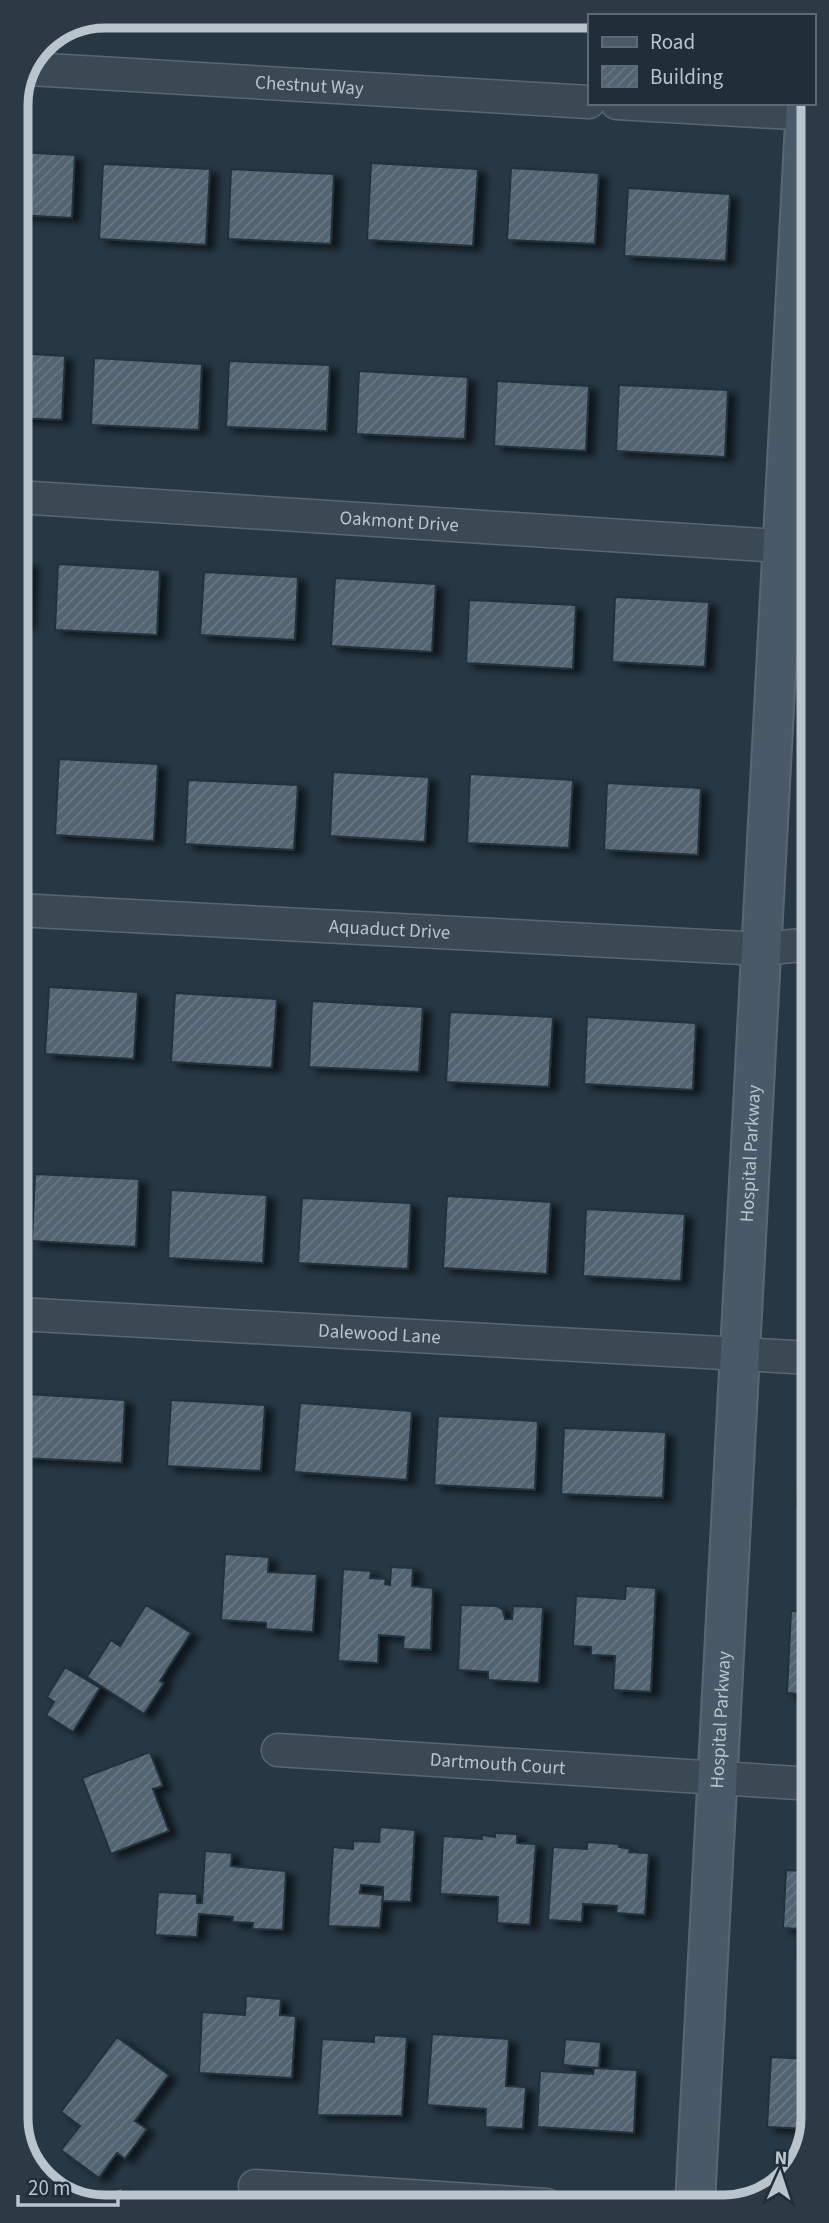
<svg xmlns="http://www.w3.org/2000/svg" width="829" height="2223" font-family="'Source Sans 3',sans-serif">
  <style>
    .building { fill: url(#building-hatch); stroke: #22303b; stroke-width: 2; fill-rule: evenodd; filter: url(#shadow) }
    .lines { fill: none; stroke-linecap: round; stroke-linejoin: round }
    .street-casing { stroke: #5a6771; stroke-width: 35 }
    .secondary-casing { stroke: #5a6771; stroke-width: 42 }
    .street { stroke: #3b4954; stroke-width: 32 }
    .secondary { stroke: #495967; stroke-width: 38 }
    .labels { text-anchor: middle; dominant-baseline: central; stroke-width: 5; stroke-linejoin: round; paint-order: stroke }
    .street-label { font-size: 19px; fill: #b9c4cd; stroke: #202e39 }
    .rim { fill: none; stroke: #b9c4cd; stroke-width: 9 }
  </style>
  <defs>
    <pattern id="building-hatch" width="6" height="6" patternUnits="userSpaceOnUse" patternTransform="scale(1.75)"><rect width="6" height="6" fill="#526371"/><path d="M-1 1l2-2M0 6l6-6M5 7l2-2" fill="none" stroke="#697884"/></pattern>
    <filter id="shadow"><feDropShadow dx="8" dy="4.5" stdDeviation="3.5" flood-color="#0009"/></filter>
  </defs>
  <rect width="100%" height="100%" fill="#273844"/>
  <!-- building -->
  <path class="building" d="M 16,152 L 75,155 L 72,218 L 16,215 Z
    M 371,163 L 478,169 L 473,246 L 367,240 Z
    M 103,164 L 210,169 L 206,245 L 99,239 Z
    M 511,168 L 599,173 L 595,244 L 507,240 Z
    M 231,169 L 334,174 L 331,244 L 228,239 Z
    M 628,188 L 730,194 L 726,261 L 624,256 Z
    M 16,353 L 65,356 L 62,420 L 16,418 Z
    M 94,358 L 202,364 L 199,430 L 91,425 Z
    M 229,361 L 330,365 L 327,431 L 226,427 Z
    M 359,371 L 468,377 L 465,439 L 356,434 Z
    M 497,381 L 589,386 L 586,451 L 494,446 Z
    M 619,385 L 728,390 L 725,457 L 616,451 Z
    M 17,562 L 30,563 L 27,625 L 17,625 Z
    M 58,564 L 160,570 L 157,635 L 55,630 Z
    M 204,572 L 298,577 L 295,640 L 200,635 Z
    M 335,578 L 436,584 L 432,652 L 331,646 Z
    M 615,597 L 709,602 L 705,667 L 612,662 Z
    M 469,600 L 576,605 L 573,669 L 466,663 Z
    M 59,759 L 158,764 L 154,841 L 55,835 Z
    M 333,772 L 429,777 L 425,842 L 330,836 Z
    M 470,774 L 573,780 L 569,848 L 467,843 Z
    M 188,780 L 298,785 L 294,850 L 185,844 Z
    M 607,783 L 701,788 L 698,855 L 604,850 Z
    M 49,987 L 138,992 L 134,1059 L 45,1054 Z
    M 175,993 L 277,999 L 272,1068 L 171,1062 Z
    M 312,1001 L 423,1007 L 419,1072 L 309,1067 Z
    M 450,1012 L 553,1017 L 549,1087 L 446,1082 Z
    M 587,1017 L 696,1023 L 693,1090 L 584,1084 Z
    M 35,1174 L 139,1179 L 136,1247 L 32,1241 Z
    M 171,1190 L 267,1195 L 263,1263 L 168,1258 Z
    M 447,1196 L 551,1202 L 547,1274 L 443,1268 Z
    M 302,1198 L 411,1203 L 408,1269 L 298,1263 Z
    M 586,1209 L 685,1214 L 681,1281 L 583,1276 Z
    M 26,1394 L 125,1400 L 122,1463 L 23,1458 Z
    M 171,1400 L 265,1405 L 261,1471 L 167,1466 Z
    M 300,1403 L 412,1411 L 407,1480 L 294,1472 Z
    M 438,1416 L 538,1421 L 535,1490 L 434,1485 Z
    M 564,1428 L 666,1432 L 663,1498 L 561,1494 Z
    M 800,1434 L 812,1434 L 812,1508 L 796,1507 Z
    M 225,1554 L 269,1557 L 268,1572 L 317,1574 L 313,1632 L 266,1629 L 266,1623 L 221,1620 Z
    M 391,1567 L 413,1568 L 412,1586 L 433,1588 L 431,1650 L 403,1649 L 404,1637 L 379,1635 L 378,1663 L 338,1661 L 343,1569 L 371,1571 L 370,1578 L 386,1579 L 385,1584 L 390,1585 Z
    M 626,1586 L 656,1588 L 651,1692 L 613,1690 L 615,1656 L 591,1655 L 591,1647 L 573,1646 L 576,1596 L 625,1599 Z
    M 146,1605 L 191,1633 L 160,1681 L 164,1683 L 144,1714 L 87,1677 L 111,1640 L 120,1646 Z
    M 461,1605 L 497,1606 L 503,1610 L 505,1619 L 512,1619 L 513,1606 L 543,1607 L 539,1683 L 488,1680 L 488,1672 L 458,1670 Z
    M 791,1611 L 812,1612 L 813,1695 L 787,1693 Z
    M 65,1667 L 100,1688 L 73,1732 L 46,1715 L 54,1702 L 47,1697 Z
    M 150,1752 L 163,1786 L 153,1789 L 169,1831 L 111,1854 L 82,1778 Z
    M 380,1827 L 415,1830 L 411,1902 L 382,1901 L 383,1895 L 380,1928 L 328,1926 L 333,1847 L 353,1849 L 353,1841 L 379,1842 ZM 361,1885 L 383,1887 L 383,1895 L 360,1893 Z
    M 495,1833 L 517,1834 L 517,1843 L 536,1844 L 530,1925 L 497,1923 L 498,1897 L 440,1894 L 443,1836 L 482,1839 L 482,1835 L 495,1837 Z
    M 587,1842 L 619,1844 L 619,1847 L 630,1849 L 629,1852 L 649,1853 L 645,1915 L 616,1913 L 617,1906 L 583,1904 L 582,1922 L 548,1920 L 553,1847 L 587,1849 Z
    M 205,1851 L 232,1853 L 231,1866 L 286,1871 L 283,1930 L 252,1929 L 253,1923 L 232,1922 L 233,1917 L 199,1914 L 197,1937 L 155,1935 L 158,1892 L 197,1894 L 197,1903 L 202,1903 Z
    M 806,1867 L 813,1868 L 813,1960 L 796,1958 L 797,1929 L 783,1928 L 786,1870 L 805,1871 Z
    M 246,1996 L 281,1999 L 280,2015 L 296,2016 L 292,2078 L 199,2073 L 202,2012 L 245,2015 Z
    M 432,2034 L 509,2039 L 506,2086 L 526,2087 L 523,2129 L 485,2127 L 486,2109 L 427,2105 Z
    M 374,2035 L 407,2037 L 402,2116 L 317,2115 L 322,2039 L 374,2042 Z
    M 117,2037 L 169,2075 L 135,2121 L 147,2129 L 125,2159 L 117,2153 L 99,2178 L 61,2150 L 80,2126 L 61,2112 Z
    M 565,2039 L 601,2042 L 599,2068 L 563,2065 Z
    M 771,2057 L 813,2059 L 813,2118 L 809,2129 L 767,2127 Z
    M 594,2068 L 637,2070 L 634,2133 L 537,2127 L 540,2071 L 593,2074 Z
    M 122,2188 L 127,2207 L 99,2207 L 77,2199 Z"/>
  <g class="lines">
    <defs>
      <g id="street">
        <path id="s1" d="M 30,69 L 589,102"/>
        <path d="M 617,103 L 810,114"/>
        <path id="s2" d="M 17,497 L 811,548"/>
        <path id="s3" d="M 17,910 L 762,949 L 811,944"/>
        <path id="s4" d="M 18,1314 L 812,1358"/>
        <path id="s5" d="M 278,1750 L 813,1784"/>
        <path d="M 255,2186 L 546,2205"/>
      </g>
      <g id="secondary">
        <path id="s6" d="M 695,2204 L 806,103"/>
      </g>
    </defs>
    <!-- street casing -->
    <use href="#street" class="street-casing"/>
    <!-- secondary casing -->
    <use href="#secondary" class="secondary-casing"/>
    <!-- street -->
    <use href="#street" class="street"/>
    <!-- secondary -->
    <use href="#secondary" class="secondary"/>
  </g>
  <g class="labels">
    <!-- street labels -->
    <g class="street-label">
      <text stroke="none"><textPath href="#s1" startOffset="280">Chestnut Way</textPath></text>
      <text stroke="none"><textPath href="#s2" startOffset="383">Oakmont Drive</textPath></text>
      <text stroke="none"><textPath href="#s3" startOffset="373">Aquaduct Drive</textPath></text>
      <text stroke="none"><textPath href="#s6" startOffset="1052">Hospital Parkway</textPath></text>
      <text stroke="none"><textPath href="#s4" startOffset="362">Dalewood Lane</textPath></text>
      <text stroke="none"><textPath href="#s6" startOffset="485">Hospital Parkway</textPath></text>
      <text stroke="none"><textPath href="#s5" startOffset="220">Dartmouth Court</textPath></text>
    </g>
  </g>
  <!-- crop -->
  <path d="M0 0H829V2223H0ZM105 28H724A77 77 0 0 1 801 105V2118A77 77 0 0 1 724 2195H105A77 77 0 0 1 28 2118V105A77 77 0 0 1 105 28Z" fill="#2c3a45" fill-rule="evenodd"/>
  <path class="rim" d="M105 28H724A77 77 0 0 1 801 105V2118A77 77 0 0 1 724 2195H105A77 77 0 0 1 28 2118V105A77 77 0 0 1 105 28Z"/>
  <!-- legend -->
  <rect x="588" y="14" width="228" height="91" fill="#202e39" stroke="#5d6a74" stroke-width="2"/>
  <rect x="602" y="37" width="35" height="10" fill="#495967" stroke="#5d6a74" stroke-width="2"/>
  <text x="650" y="49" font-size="21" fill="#b9c4cd">Road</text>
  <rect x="602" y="66" width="35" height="21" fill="url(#building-hatch)" stroke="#5d6a74" stroke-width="2"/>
  <text x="650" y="84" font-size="21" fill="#b9c4cd">Building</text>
  <!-- north arrow -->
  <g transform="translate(780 2174) rotate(3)" stroke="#202e39" stroke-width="5" paint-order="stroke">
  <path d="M0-5L12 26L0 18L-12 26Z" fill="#b9c4cd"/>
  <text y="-10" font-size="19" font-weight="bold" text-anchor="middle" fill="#b9c4cd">N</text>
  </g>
  <!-- scale -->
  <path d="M18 2195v10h100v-10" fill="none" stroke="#b9c4cd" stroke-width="3.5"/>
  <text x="28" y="2195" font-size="21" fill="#b9c4cd" stroke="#202e39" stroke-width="5" paint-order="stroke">20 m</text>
</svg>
